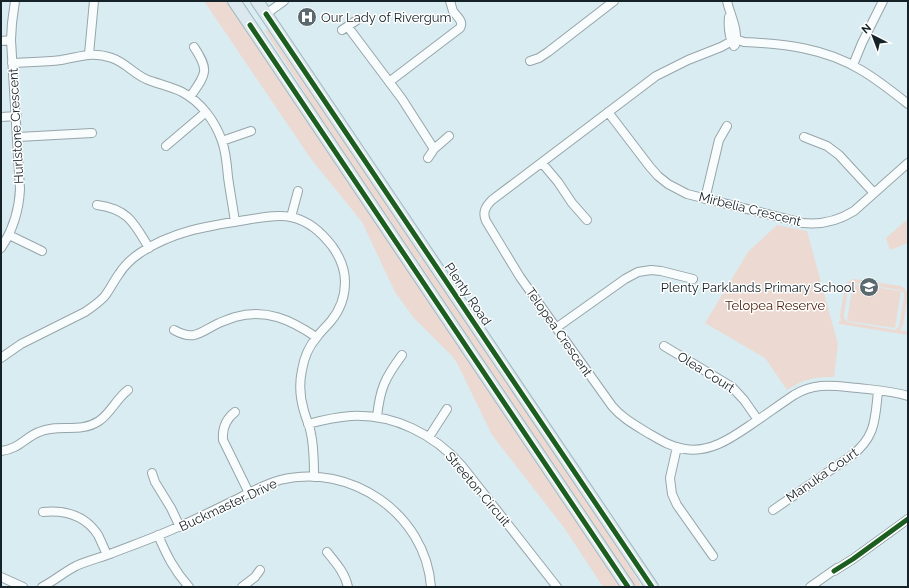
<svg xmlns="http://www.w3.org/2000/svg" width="909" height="588" font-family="Raleway,sans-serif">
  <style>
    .green { fill: #ecdad2; fill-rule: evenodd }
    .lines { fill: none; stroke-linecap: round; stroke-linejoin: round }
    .minor-casing { stroke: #96a5a9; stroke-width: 10 }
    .highway-casing { stroke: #a2b8bf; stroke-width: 14 }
    .minor { stroke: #f9fcfd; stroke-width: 8 }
    .highway { stroke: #dbe9ee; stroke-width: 12 }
    .cycleway-casing { stroke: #fff; stroke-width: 8 }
    .cycleway { stroke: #1b5e20; stroke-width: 5 }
    .labels { text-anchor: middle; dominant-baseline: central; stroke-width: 3; stroke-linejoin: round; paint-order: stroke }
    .poi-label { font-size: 13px; fill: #152227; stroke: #fff; text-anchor: start }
    .street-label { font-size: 13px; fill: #152227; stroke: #fff }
    .park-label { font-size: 13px; fill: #4d1e07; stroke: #fff }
  </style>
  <rect width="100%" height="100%" fill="#d8ecf2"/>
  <!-- green -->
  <path class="green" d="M 204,1 L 226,1 L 621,587 L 603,587 L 565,529 L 492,435 L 457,363 L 452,356 L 413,317 L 395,292 L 362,222 L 311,159 Z
    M 269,29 L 422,254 L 417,263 L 310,104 L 302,88 L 265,31 Z
    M 908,219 L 908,243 L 890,250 L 886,238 Z
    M 777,225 L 807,231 L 838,344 L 834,377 C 814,377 804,379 787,390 L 765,358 L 705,323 L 748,252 Z
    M 422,256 L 626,559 L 634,574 L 642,587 L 634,587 L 425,277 L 418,265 Z
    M 854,279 L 901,286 L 904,288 L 907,291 L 908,295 L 903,325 L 900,330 L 908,332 L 908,335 L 839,324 L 839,321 L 841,321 L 840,315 L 845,287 L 847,282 ZM 851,283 L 854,283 L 900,290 L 904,293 L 904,296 L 899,327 L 895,330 L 848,322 C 845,320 844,319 844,315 L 848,288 L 849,285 Z
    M 853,284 L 901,291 L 895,328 L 847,321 Z"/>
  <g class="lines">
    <defs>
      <path id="minor" d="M 727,1 C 730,15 739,30 735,45
        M 266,14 L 284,1
        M 729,17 C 728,27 729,37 734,46
        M 348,27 L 402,99 L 434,149 L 449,136
        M 342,30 L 357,20
        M 1,41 L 11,40
        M 89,54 L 94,1
        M 530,61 L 539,58 L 548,52 L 614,1
        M 12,63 C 29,62 45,62 61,60 C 81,57 91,51 112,58 C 127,63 136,77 151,81 C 162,85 172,87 182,92 C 201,102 215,121 222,141 C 226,152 227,165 228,177 C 230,192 233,207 235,222
        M 853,65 L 862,43 L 883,1
        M 389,82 L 460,28 C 464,21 457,17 453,11 C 452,8 451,4 450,1
        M 190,97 C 206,74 210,71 194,47
        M 908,104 C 893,92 878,80 861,70 C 825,48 785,44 744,42 L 738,40 L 732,41 L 721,47 L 688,60 L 656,76 L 492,200 C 486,206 482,212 486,221 L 520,277 L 612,406 C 622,418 635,425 648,433 C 660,440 671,447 685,449 C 709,453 730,439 749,426 C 764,416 779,405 794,395 C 802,390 811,387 821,386 C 833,385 846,387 858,388 C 875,390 892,391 908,396
        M 608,112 L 650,167 L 658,176 L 668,184 L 687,194 L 803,223 C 822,225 838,221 854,211 L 908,163
        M 1,117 L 17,116
        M 18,137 L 92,133
        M 804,137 L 827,146 L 839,155 L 874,193
        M 222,141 L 251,131
        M 166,146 L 206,112
        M 428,158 L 434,149
        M 542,163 L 558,182 L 572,203 L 587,220
        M 705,199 L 719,140 L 727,126
        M 97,205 C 128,209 134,223 149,248
        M 291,217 L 298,191
        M 9,235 L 42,251
        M 1,248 C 13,230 19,210 20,189 L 11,40 L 12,23 L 15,1
        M 556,328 L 625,279 L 638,272 L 651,270 L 661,271 L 693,279
        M 174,330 C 194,341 199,333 217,324 C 223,321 229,319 235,317 C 266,308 291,320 316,337
        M 664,346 L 732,387 L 744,400 L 758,420
        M 1,358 L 21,344 L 85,312 C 91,308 98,303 104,297 C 110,290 113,282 119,274 C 124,266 131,259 140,253 C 173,231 208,226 246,220 C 260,218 276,214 291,217 C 309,221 321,232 332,246 C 340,257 345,269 345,282 C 345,296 340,310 331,321 C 326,327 321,331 317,337 C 309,346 304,358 302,370 C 299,384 300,398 304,411 C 306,419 310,426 311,434 C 314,448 314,463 314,477
        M 235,412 C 226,419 222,428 223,440 L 249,493
        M 377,417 C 380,388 385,378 402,355
        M 308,424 C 323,420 336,417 351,416 C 394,414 434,434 462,466 L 557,587
        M 429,437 L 447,409
        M 677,447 L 670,478 L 672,494 L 677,505 L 713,556
        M 1,451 C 19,449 24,438 39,432 C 59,423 79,434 99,421 C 111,413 116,399 128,390
        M 152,473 L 155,482 L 171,508 L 180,527
        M 773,510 L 851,456 C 876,437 875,419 878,391
        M 43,512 C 65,510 85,515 98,535 C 101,541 104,548 107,555
        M 158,535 C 167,556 174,570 189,587
        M 327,552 C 336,563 345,573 348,587
        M 834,571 L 853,559 L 908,519
        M 1,577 L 23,587
        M 42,587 C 54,581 64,572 76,566 C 87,561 99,558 110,554 C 133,545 156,537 178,527 C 199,518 220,507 241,497 C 254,490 266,484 280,480 C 350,462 426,514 431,587
        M 242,587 L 255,577 L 260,570
        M 810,587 L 837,568"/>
      <path id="highway" d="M 234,1 L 628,587
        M 257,1 L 652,587"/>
    </defs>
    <!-- minor casing -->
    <use href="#minor" class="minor-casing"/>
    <!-- highway casing -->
    <use href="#highway" class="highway-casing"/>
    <!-- minor -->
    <use href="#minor" class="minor"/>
    <!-- highway -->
    <use href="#highway" class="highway"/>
    <defs>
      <path id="cycleway" d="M 266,14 L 652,587
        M 250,25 L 628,587
        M 834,571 L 853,559 L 908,519"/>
    </defs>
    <!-- cycleway casing -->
    <use href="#cycleway" class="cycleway-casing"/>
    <!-- cycleway -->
    <use href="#cycleway" class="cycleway"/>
  </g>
  <!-- icons -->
  <defs>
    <symbol id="hospital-disc" viewBox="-11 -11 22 22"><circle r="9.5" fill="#59696e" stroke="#fff"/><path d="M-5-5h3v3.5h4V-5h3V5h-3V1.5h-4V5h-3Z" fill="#fff"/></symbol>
    <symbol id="school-disc" viewBox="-11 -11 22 22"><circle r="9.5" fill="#59696e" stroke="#fff"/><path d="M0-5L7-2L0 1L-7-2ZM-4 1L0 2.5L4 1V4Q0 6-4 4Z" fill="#fff"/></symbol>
  </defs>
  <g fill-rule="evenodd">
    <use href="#hospital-disc" x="296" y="6" width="22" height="22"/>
    <use href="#school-disc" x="858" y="276" width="22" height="22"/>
  </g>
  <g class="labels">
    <!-- poi labels -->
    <g class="poi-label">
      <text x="321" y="17">Our Lady of Rivergum</text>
      <text x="855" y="287" text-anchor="end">Plenty Parklands Primary School</text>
    </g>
    <!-- street labels -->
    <g class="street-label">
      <text transform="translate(16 126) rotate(-93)">Hurlstone Crescent</text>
      <text transform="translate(750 209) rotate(14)">Mirbelia Crescent</text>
      <text transform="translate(468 294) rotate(56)">Plenty Road</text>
      <text transform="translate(559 332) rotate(55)">Telopea Crescent</text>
      <text transform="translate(706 372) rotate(32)">Olea Court</text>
      <text transform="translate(822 475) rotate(-35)">Manuka Court</text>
      <text transform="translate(478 489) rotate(50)">Streeton Circuit</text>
      <text transform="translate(228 505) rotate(-25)">Buckmaster Drive</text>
    </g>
    <!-- park labels -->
    <g class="park-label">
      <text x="775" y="305">Telopea Reserve</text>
    </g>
  </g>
  <!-- border -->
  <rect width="909" height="588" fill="none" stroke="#152227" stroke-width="4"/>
  <!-- north arrow -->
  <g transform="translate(873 36) rotate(318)" stroke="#ffffff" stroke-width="3" paint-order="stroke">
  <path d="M0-3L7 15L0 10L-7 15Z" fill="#152227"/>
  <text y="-6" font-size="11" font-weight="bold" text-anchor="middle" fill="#152227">N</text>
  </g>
</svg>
